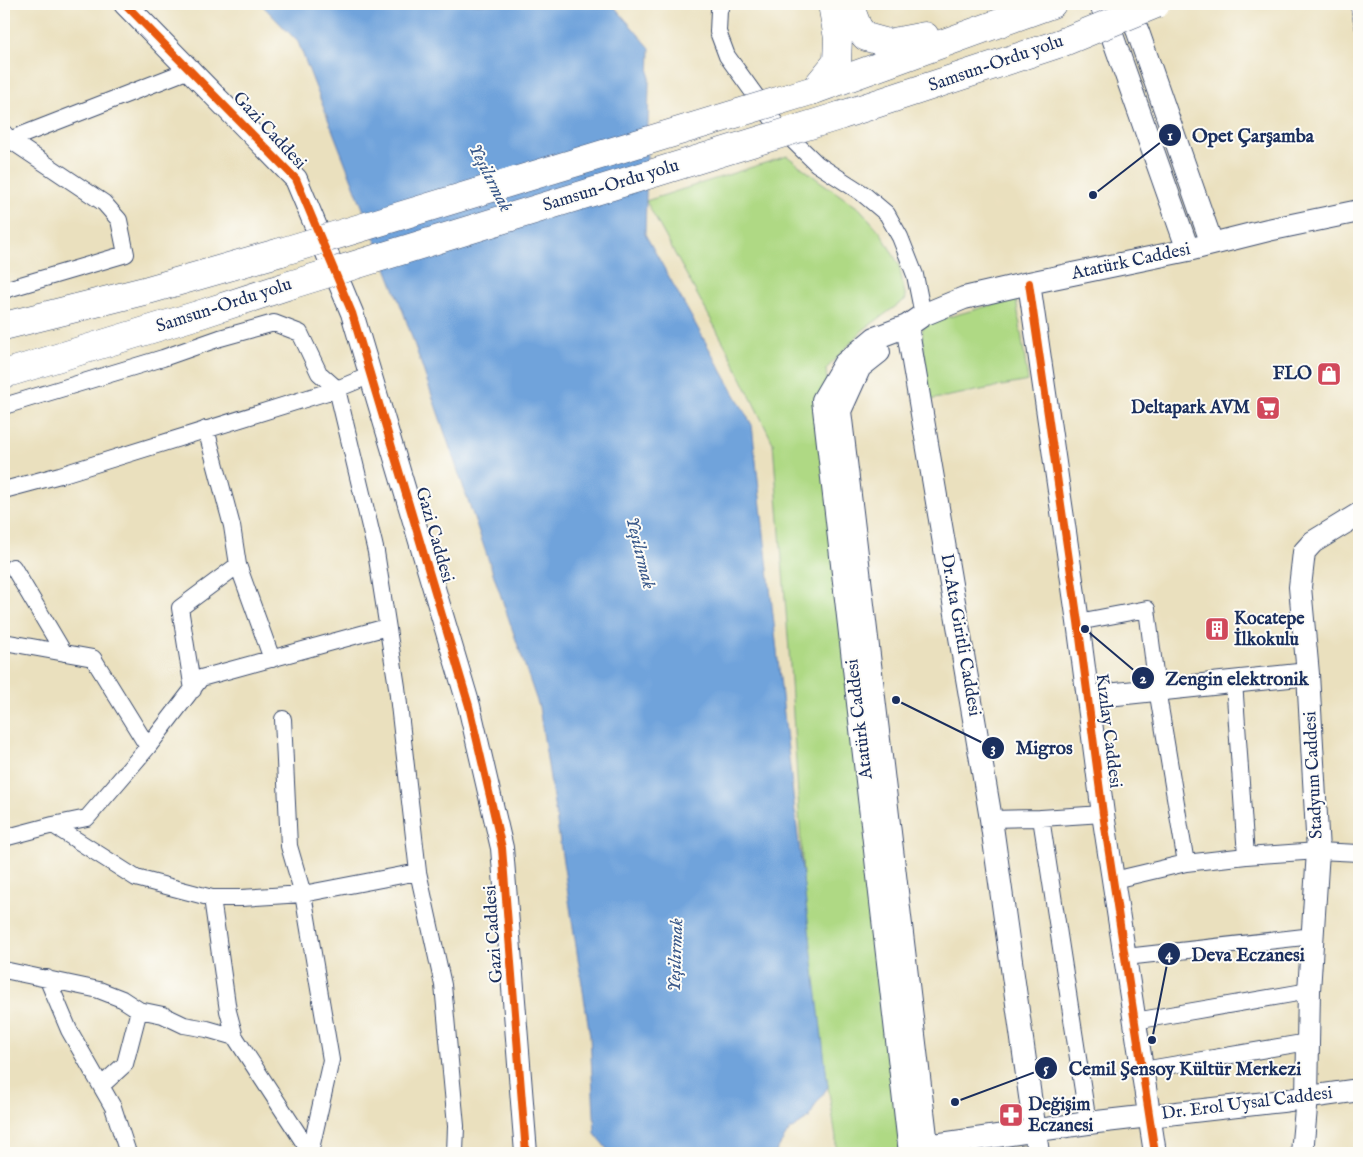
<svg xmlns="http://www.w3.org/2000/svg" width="1363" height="1157" font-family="'IM FELL English',serif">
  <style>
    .green { fill: #afd984; stroke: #658471 }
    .water { fill: #70a3db; stroke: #46699c }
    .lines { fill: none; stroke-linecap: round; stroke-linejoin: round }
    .lane-casing { stroke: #3a4a6c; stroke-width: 9 }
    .street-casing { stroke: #3a4a6c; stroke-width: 18 }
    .secondary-casing { stroke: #3a4a6c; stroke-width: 24 }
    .highway-casing { stroke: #3a4a6c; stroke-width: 29 }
    .lane { stroke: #fff; stroke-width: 8 }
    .street { stroke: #fff; stroke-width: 16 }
    .secondary { stroke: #fff; stroke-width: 22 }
    .highway { stroke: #fff; stroke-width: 28 }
    .highway-bridge-casing { stroke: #3a4a6c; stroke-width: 29; stroke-linecap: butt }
    .highway-bridge { stroke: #fff; stroke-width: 28 }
    .cycleway-casing { stroke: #fdfcf7; stroke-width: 11 }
    .cycleway { stroke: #e8590c; stroke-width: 8 }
    .labels { text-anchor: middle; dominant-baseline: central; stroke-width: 4; stroke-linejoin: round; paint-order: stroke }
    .street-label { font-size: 18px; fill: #1b2f5e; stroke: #fdfcf7 }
    .poi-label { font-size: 18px; font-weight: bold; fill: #1b2f5e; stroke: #fdfcf7; text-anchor: end }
    .water-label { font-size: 19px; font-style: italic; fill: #39588a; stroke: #fdfcf7 }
    .leader { fill: none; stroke: #1b2f5e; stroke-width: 2 }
    .callout-dot { fill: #1b2f5e; stroke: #fdfcf7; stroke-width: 2 }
    .mark-label { font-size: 15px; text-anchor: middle; font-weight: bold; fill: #fff }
    .callout-label { font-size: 19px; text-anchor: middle; font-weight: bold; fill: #1b2f5e; stroke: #fdfcf7; stroke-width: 4; stroke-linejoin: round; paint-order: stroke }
  </style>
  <rect width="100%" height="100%" fill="#fdfcf7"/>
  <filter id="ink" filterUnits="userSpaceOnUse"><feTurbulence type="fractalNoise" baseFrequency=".02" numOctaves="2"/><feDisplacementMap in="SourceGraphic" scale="10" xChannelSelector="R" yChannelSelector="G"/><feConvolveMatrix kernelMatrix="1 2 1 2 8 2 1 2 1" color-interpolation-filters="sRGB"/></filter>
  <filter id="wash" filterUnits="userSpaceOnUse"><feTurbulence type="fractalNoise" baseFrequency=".0096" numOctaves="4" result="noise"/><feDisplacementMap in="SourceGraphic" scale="20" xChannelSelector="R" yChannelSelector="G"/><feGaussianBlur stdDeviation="1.12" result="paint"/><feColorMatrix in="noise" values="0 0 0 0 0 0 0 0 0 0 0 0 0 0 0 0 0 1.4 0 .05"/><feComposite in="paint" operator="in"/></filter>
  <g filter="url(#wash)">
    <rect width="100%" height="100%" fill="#eae0be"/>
    <!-- green -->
    <path class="green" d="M 787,156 L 821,182 L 860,209 L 881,233 L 899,265 L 906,299 L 863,330 L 826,369 L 860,746 L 904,1153 L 836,1153 L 836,1138 L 808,956 L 789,650 L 773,443 L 727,349 L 646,201 Z
      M 1016,298 L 1028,381 L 929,400 L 922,329 L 931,322 Z"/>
    <!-- water -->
    <path class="water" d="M 261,4 L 612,4 L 650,48 L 645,234 L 752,425 L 793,795 L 828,1087 L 816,1104 L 809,1118 L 789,1131 L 775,1153 L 610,1153 L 595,1134 L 590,1036 L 539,707 L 404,314 L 298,42 Z"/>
  </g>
  <g filter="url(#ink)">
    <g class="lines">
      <defs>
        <path id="lane" d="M 1354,4 L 1359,28"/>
        <path id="street" d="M 722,4 L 719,10 L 718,32 L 727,56 L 776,124 L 817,164 L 862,193 L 887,214 L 900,237 L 915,275 L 923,315
          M 4,133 L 10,140 L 104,203 L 119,220 L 126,254 L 4,290
          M 4,142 L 189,70
          M 4,406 L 163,358 L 220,338 L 274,323 L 300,333 L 319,373 L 337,389 L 376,552 L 397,687 L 418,872 L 443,985 L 456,1126 L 455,1153
          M 206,429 L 232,526 L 238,565 L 272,659
          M 4,490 L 60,475 L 337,389 L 371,375
          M 13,567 L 64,653
          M 1078,622 L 1147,609 L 1157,689 L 1186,863
          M 4,642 L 93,658 L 148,747
          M 1234,681 L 1246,856
          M 193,690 L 180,608 L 238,565
          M 283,719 L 289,846 L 303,894 L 331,1060 L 310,1153
          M 1041,818 L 1088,1123
          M 991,819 L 1041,818 L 1103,814
          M 53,825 L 136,878 L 212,898 L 241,898 L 303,894 L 418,872
          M 4,838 L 53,825 L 87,818 L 148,747 L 201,678 L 387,627
          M 1114,880 L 1186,863 L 1246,856 L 1318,851 L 1359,853
          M 212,898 L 228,1011 L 235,1037 L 310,1152
          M 1126,957 L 1313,936
          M 4,970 L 99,990 L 122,999 L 139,1010 L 163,1015 L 184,1025 L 207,1029 L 235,1037
          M 47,978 L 69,1030 L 113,1107 L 128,1153
          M 1135,1021 L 1309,991
          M 1143,1070 L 1308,1042
          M 101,1086 L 125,1064 L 139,1010"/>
        <path id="secondary" d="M 125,4 L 296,179 L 352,313 L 469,706 L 502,848 L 526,1153
          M 1101,4 L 1188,250
          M 1126,4 L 1138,32 L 1212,244
          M 1029,283 L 1078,622 L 1103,814 L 1155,1153
          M 907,326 L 991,819 L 1038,1153
          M 879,352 L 860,367 L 840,411 L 928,1153
          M 1308,674 L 1300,587 L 1304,552 L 1313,542 L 1359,514
          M 1088,697 L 1308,674 L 1318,851 L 1309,991 L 1307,1097 L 1302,1153
          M 927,1146 L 1088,1123 L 1282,1101 L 1359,1090
          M 910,1153 L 823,400 L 844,364 L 875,338 L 907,326 L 923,315 L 964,298 L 1029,283 L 1188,250 L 1268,230 L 1359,211"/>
        <path id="highway" d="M 851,4 L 853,15 L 858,28 L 866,37 L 888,43 L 925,36
          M 814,90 L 1052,4
          M 814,90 L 837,62 L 838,38 L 832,4
          M 839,116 L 1061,43
          M 4,326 L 148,290 L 281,252
          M 4,374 L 201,314 L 290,285"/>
      </defs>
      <!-- lane casing -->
      <use href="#lane" class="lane-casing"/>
      <!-- street casing -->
      <use href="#street" class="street-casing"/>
      <!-- secondary casing -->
      <use href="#secondary" class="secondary-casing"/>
      <!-- highway casing -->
      <use href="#highway" class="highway-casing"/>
      <!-- lane -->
      <use href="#lane" class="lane"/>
      <!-- street -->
      <use href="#street" class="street"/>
      <!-- secondary -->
      <use href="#secondary" class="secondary"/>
      <!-- highway -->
      <use href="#highway" class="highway"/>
      <defs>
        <path id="highway-bridge" d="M 1061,43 L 1156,4
          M 281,252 L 814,90
          M 290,285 L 839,116"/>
      </defs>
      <!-- highway-bridge casing -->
      <use href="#highway-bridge" class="highway-bridge-casing"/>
      <!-- highway-bridge -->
      <use href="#highway-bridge" class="highway-bridge"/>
      <defs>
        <path id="cycleway" d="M 125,4 L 296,179 L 352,313 L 469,706 L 502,848 L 526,1153
          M 1029,283 L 1078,622 L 1103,814 L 1155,1153"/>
      </defs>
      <!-- cycleway casing -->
      <use href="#cycleway" class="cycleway-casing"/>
      <!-- cycleway -->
      <use href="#cycleway" class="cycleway"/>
    </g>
  </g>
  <!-- icons -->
  <defs>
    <symbol id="shop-square" viewBox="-11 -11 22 22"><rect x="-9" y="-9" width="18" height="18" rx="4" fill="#d1495b" stroke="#fdfcf7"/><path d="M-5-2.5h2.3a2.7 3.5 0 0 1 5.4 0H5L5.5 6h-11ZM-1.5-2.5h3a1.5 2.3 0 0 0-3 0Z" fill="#fff"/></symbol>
    <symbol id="supermarket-square" viewBox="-11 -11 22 22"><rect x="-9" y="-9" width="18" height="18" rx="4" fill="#d1495b" stroke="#fdfcf7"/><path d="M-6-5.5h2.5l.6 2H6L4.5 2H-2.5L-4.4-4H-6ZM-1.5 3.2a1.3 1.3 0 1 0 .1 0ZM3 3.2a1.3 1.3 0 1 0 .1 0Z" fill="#fff"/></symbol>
    <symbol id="building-square" viewBox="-11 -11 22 22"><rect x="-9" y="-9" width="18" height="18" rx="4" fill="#d1495b" stroke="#fdfcf7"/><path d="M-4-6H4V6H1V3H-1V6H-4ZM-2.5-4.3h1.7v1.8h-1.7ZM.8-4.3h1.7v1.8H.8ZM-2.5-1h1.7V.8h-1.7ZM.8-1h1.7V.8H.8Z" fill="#fff"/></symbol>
    <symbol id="pharmacy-square" viewBox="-11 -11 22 22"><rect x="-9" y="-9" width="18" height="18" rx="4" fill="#d1495b" stroke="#fdfcf7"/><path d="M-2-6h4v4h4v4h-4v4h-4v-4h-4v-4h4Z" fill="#fff"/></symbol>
  </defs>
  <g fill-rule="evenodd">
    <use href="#shop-square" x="1315" y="360" width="28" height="28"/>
    <use href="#supermarket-square" x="1254" y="394" width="28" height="28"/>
    <use href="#building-square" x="1203" y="615" width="28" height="28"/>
    <use href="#pharmacy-square" x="997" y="1101" width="28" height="28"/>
  </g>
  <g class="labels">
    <!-- street labels -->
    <g class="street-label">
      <text transform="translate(996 64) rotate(-19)">Samsun-Ordu yolu</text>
      <text transform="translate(269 131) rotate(47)">Gazi Caddesi</text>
      <text transform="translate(611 186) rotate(-17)">Samsun-Ordu yolu</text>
      <text transform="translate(1131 262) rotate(-12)">Atatürk Caddesi</text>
      <text transform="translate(224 306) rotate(-18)">Samsun-Ordu yolu</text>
      <text transform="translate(434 535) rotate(74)">Gazi Caddesi</text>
      <text transform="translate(960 635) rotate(80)">Dr.Ata Giritli Caddesi</text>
      <text transform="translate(860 719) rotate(-97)">Atatürk Caddesi</text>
      <text transform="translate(1108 731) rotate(83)">Kızılay Caddesi</text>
      <text transform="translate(1314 775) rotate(-93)">Stadyum Caddesi</text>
      <text transform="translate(494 934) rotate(-94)">Gazi Caddesi</text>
      <text transform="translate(1247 1104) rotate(-7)">Dr. Erol Uysal Caddesi</text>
    </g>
    <!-- poi labels -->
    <g class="poi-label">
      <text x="1312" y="374">FLO</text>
      <text x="1250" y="408">Deltapark AVM</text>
      <text x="1234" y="619" text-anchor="start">Kocatepe<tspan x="1234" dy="21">İlkokulu</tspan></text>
      <text x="1028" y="1105" text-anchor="start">Değişim<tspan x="1028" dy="21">Eczanesi</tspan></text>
    </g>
    <!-- water labels -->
    <g class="water-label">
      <text transform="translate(490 178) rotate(63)">Yeşilırmak</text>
      <text transform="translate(640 553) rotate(76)">Yeşilırmak</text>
      <text transform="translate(676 955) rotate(-88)">Yeşilırmak</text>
    </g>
  </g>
  <!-- callouts -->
  <path class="leader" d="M1093 195L1170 135M1085 629L1143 678M896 700L993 748M1152 1040L1169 954M955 1102L1046 1068"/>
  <g class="callout-dot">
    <circle cx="1093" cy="195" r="5"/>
    <circle cx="1085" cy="629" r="5"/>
    <circle cx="896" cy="700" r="5"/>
    <circle cx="1152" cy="1040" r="5"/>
    <circle cx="955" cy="1102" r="5"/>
    <circle cx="1170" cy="135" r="12"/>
    <circle cx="1143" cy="678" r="12"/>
    <circle cx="993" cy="748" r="12"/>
    <circle cx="1169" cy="954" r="12"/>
    <circle cx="1046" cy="1068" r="12"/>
  </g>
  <g class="mark-label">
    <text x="1170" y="140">1</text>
    <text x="1143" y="683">2</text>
    <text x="993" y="753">3</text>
    <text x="1169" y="959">4</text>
    <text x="1046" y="1073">5</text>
  </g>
  <g class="callout-label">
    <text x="1253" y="142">Opet Çarşamba</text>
    <text x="1237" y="685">Zengin elektronik</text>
    <text x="1044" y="754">Migros</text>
    <text x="1248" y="961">Deva Eczanesi</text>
    <text x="1185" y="1075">Cemil Şensoy Kültür Merkezi</text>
  </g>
  <!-- margin -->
  <rect width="1363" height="1157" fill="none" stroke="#fdfcf7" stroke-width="20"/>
</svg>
